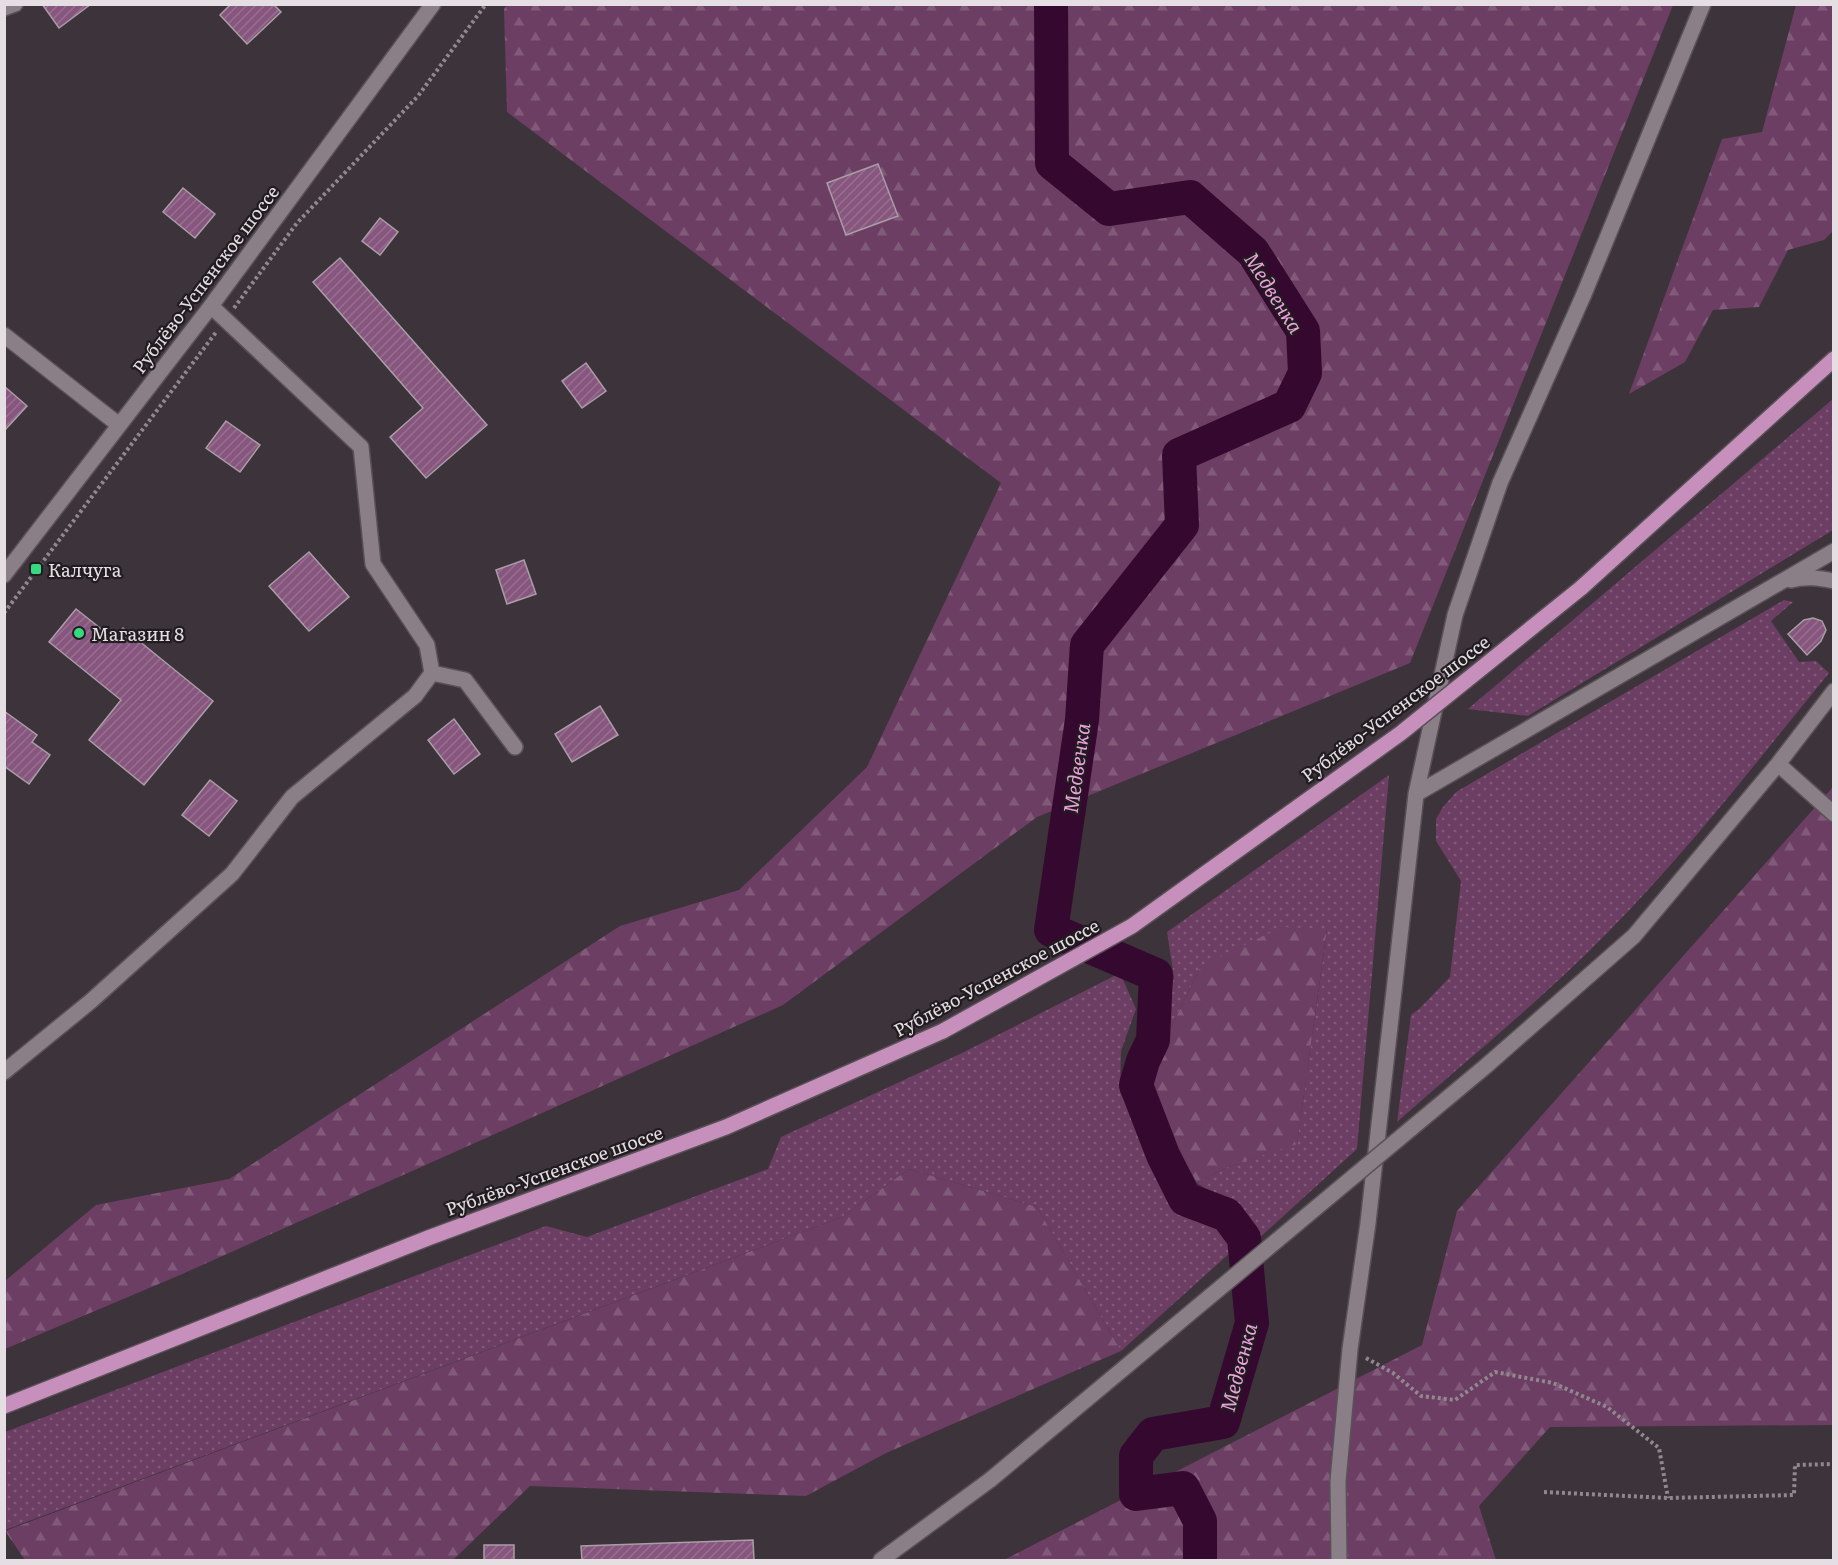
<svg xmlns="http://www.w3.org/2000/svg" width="1838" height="1565" font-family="Literata,serif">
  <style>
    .grass { fill: url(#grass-dots) }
    .forest { fill: url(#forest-firs) }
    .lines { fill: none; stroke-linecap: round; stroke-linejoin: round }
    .river { stroke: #35092f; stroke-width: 34 }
    .building { fill: url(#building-hatch); stroke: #a99da6; stroke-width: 1.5 }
    .minor-casing { stroke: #5a5158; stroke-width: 18 }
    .major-casing { stroke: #5a5158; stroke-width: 18 }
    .path { stroke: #90888e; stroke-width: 4; stroke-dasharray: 3 3; stroke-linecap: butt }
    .minor { stroke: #8a7e87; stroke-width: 15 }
    .major { stroke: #c790bc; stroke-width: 15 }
    .minor-bridge-casing { stroke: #5a5158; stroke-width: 18; stroke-linecap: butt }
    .major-bridge-casing { stroke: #5a5158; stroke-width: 18; stroke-linecap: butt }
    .minor-bridge { stroke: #8a7e87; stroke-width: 15 }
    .major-bridge { stroke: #c790bc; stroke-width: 15 }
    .poi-dot { fill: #36d880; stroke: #211c20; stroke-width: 2 }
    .labels { text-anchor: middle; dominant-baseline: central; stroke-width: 4.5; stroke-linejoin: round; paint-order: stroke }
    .street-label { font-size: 18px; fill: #e5dfe4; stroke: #211c20 }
    .poi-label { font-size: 18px; fill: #e5dfe4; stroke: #211c20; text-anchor: start }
    .water-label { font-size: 20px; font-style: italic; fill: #eca1dd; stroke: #211c20 }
  </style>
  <defs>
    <pattern id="grass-dots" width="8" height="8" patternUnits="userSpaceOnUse" patternTransform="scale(1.5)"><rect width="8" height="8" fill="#6c3e63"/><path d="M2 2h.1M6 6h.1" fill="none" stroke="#815979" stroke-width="1.8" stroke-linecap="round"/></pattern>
    <pattern id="forest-firs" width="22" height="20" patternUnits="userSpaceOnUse" patternTransform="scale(1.5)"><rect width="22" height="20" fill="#6c3e63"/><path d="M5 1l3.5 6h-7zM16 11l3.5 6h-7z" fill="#815979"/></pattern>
    <pattern id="building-hatch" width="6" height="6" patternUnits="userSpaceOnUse" patternTransform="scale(1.5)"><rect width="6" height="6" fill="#87567e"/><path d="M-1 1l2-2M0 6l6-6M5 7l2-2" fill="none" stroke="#986e90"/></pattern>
  </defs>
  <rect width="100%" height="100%" fill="#3d333a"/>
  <!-- grass -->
  <path class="grass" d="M 1833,399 L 1833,530 L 1528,716 L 1468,709 Z
    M 1784,600 L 1793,602 L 1771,621 L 1799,662 L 1816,661 L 1829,673 C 1758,760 1689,850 1610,930 C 1544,998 1468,1059 1397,1122 L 1411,1015 L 1419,1009 L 1450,977 L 1461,881 L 1436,841 L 1436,819 L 1443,807 L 1456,792 Z
    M 1389,775 L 1357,1149 L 1257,1240 L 1237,1210 L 1197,1183 L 1225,1168 L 1297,1143 L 1327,930 L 1201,966 L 1160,1050 L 1174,977 L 1167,932 Z
    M 1120,973 L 1136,1009 L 1121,1051 L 1120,1092 L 1176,1207 L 1221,1228 L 1231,1252 L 1121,1351 L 1037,1207 L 909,1169 L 842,1217 L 5,1530 L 5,1432 L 546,1226 L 587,1237 L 768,1169 L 781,1137 L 962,1053 Z"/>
  <!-- forest -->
  <path class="forest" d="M 507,5 L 1673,5 L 1410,663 L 1037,817 L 783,1005 L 180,1275 L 5,1349 L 5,1281 L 96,1205 L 229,1179 L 620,926 L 739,890 L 867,767 L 1001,483 L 507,112 L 504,9 Z
    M 1796,5 L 1833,5 L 1833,231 L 1824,240 L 1788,250 L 1759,307 L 1713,310 L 1685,362 L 1629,394 L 1722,139 L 1762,132 Z
    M 1833,787 L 1833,1425 L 1550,1427 L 1479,1506 L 1496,1560 L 1004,1560 L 1422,1345 L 1457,1211 Z
    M 1282,927 L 1327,929 L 1297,1144 L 1225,1168 L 1197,1183 L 1148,1095 L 1160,1050 L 1201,966 Z
    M 909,1169 L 1037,1207 L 1121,1351 L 886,1453 L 806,1496 L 530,1486 L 453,1560 L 25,1560 L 5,1531 L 842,1217 Z"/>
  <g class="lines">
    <!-- river -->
    <path class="river" d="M 1051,4 L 1052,163 L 1109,209 L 1190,197 L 1253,252 L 1303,331 L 1305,373 L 1289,406 L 1179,455 L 1182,525 L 1087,645 L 1082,720 L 1051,930 L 1156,975 L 1153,1040 L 1143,1061 L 1136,1085 L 1163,1155 L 1185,1199 L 1227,1215 L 1244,1238 L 1252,1323 L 1223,1422 L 1153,1434 L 1136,1456 L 1136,1494 L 1183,1488 L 1200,1521 L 1200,1560"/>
  </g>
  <!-- building -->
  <path class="building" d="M 42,4 L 91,4 L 59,28 Z
    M 231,4 L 273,4 L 281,12 L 247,44 L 220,15 Z
    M 878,164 L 898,216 L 846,235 L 827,183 Z
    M 183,188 L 215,214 L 195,238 L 163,212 Z
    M 380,218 L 398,232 L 380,255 L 362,241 Z
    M 340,258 L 487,425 L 426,478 L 390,437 L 423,408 L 313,282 Z
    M 586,363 L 606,391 L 582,408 L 562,381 Z
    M 4,386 L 27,406 L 4,431 Z
    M 226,421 L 260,445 L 240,472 L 206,448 Z
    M 309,552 L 349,597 L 309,631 L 269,586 Z
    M 524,560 L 536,594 L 507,604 L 496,570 Z
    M 76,609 L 114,639 L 123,628 L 213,701 L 144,785 L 89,740 L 121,700 L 49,642 Z
    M 1813,618 L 1822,621 L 1826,630 L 1821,641 L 1807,655 L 1788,634 L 1804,620 Z
    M 600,706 L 618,735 L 572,762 L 555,734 Z
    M 4,711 L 37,735 L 32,742 L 50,755 L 29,784 L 4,766 Z
    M 454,719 L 480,754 L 454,774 L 428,740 Z
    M 210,780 L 237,801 L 209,836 L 182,815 Z
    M 753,1540 L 754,1560 L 582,1560 L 581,1546 Z
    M 484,1545 L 514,1545 L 514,1560 L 484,1560 Z"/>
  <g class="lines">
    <defs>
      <path id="minor" d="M 4,8 L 15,4
        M 4,335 L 119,425
        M 4,575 L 211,306 L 433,4
        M 1791,580 C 1806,576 1819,578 1834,581
        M 432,673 L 465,680 L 515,747
        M 1778,764 L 1834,814
        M 1416,794 L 1834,551
        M 1486,1066 L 1634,936 L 1778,764 L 1834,691
        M 4,1072 L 91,1001 L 232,874 L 292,797 L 415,696 L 432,673 L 427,645 L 373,564 L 361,447 L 211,306
        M 881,1560 L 990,1480
        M 1339,1560 L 1338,1481 L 1350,1349 L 1368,1223 L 1416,794 L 1455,615 L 1500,483 L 1584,294 L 1703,4"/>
      <path id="major" d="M 1581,588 L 1834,359
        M 4,1406 L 428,1238 L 726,1127 L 943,1031"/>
    </defs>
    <!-- minor casing -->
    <use href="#minor" class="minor-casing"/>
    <!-- major casing -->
    <use href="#major" class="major-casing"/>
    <!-- path -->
    <path class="path" d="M 234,308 L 297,223 L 418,96 L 486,4
      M 4,613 L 217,331
      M 1366,1358 L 1393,1373 L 1421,1396 L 1455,1400 L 1495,1372 L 1553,1383 L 1607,1407 L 1659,1448 L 1668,1498
      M 1544,1492 L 1668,1498 L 1794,1495 L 1795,1465 L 1834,1464"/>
    <!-- minor -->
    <use href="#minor" class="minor"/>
    <!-- major -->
    <use href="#major" class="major"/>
    <defs>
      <path id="minor-bridge" d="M 990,1480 L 1486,1066"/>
      <path id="major-bridge" d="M 943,1031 L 1132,926 L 1401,733 L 1581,588"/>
    </defs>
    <!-- minor-bridge casing -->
    <use href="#minor-bridge" class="minor-bridge-casing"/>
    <!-- major-bridge casing -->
    <use href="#major-bridge" class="major-bridge-casing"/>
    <!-- minor-bridge -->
    <use href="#minor-bridge" class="minor-bridge"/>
    <!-- major-bridge -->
    <use href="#major-bridge" class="major-bridge"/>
  </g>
  <!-- markers -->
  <g class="poi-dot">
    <rect x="30" y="563" width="12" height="12" rx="3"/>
    <circle cx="79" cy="633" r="6"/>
  </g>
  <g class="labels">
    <!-- street labels -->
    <g class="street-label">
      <text transform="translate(205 279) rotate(-53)">Рублёво-Успенское шоссе</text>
      <text transform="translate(1395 708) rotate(-37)">Рублёво-Успенское шоссе</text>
      <text transform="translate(996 977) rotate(-28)">Рублёво-Успенское шоссе</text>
      <text transform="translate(554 1170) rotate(-20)">Рублёво-Успенское шоссе</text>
    </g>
    <!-- poi labels -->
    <g class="poi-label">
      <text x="48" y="569">Калчуга</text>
      <text x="91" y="633">Магазин 8</text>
    </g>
    <!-- water labels -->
    <g class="water-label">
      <text transform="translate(1275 292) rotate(58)">Медвенка</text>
      <text transform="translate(1075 768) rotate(-82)">Медвенка</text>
      <text transform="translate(1237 1367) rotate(-75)">Медвенка</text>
    </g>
  </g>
  <!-- border -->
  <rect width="1838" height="1565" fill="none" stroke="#e5dfe4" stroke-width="12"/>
</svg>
